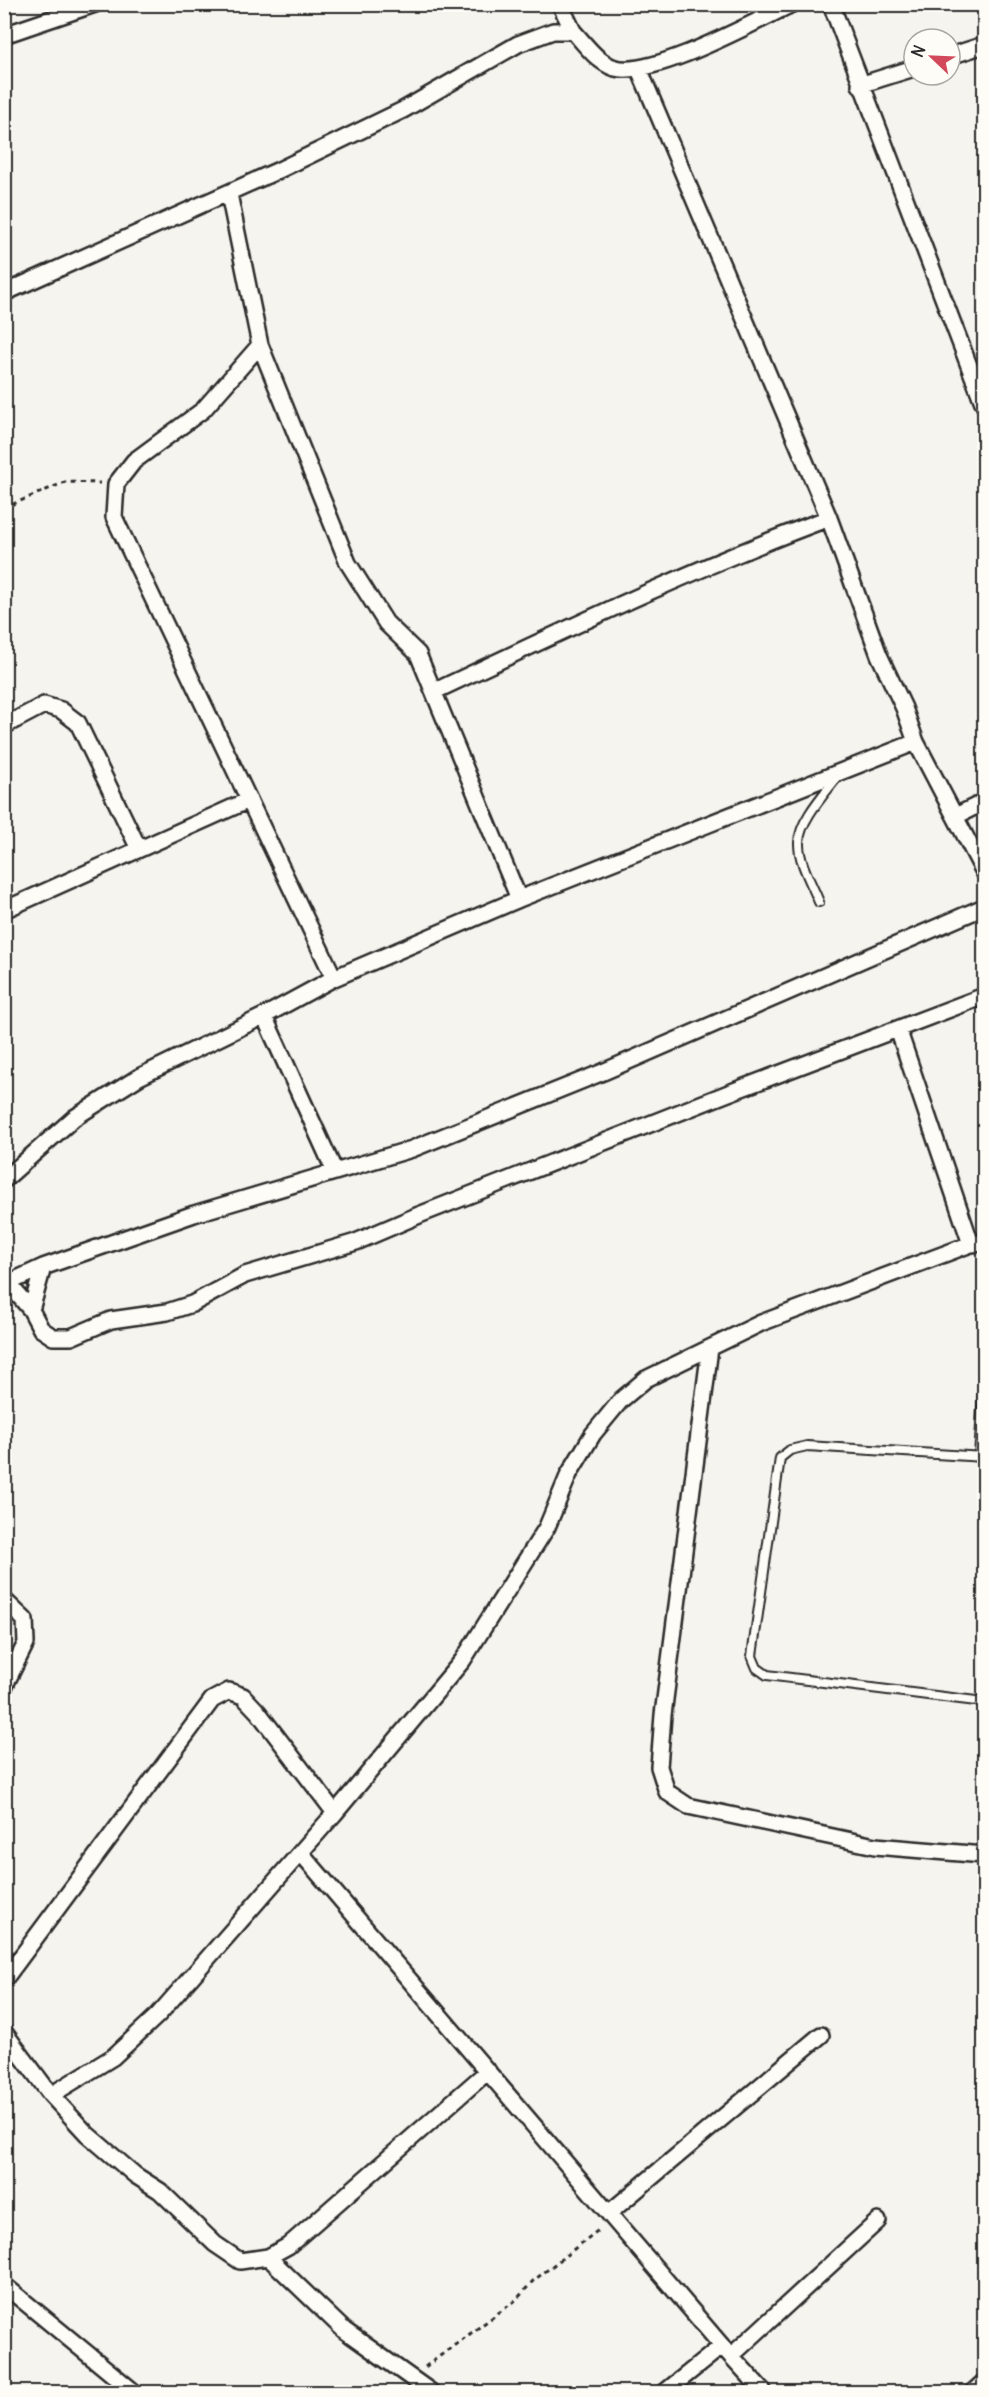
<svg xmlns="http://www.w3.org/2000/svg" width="989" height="2397" font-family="Delius,sans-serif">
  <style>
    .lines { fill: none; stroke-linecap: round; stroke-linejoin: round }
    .service-casing { stroke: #2b2b2b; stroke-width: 12 }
    .minor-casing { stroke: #2b2b2b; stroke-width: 20 }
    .path { stroke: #2b2b2b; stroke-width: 3; stroke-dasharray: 4.5 4.5; stroke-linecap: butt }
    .service { stroke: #fdfcf7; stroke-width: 8 }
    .minor { stroke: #fdfcf7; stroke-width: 15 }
  </style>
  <rect width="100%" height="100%" fill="#f5f4ef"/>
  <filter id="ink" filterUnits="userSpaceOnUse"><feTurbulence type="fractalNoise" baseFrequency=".0167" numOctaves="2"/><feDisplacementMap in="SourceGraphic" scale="12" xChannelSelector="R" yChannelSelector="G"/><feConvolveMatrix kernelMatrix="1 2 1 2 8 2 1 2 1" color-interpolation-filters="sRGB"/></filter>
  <g filter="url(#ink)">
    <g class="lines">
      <defs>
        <path id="service" d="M 819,902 C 812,884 799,863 799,844 C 798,822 825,793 838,776
          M 979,1456 L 984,1378
          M 984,1457 L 807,1446 L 790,1450 L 780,1458 L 752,1656 L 757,1668 L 767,1675 L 984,1702"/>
        <path id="minor" d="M 560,4 L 573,31
          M 831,4 L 984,405
          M 4,35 L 95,4
          M 950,56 L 984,45
          M 639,69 L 829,518 L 879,655 L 904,708 L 916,742 L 984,872
          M 860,85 L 914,68
          M 229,194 L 260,345 L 348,563 L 386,623 L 418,654 L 519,899
          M 4,293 L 279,170 L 403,110 L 518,44 L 553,31 L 573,31 C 584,43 598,63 615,68 C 653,78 754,22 792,4
          M 260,345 L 203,410 L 134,461 L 116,484 L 114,517 L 334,978
          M 435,691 C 565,630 694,568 829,518
          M 4,726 L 44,705 L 61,710 L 78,723 L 139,849
          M 956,816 L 984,802
          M 4,910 L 249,800
          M 264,1016 L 335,1172
          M 898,1029 L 971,1244
          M 4,1180 L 74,1118 L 139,1077 L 264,1016 L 334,978 L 519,899 L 916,742
          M 8,1283 L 31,1310 L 41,1329 L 53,1337 L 71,1337 L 111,1320 L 167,1312 L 192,1304 L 245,1275 L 356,1242 L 419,1215 L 726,1094 L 984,996
          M 4,1285 L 43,1267 L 194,1214 L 412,1149 L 603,1072 L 984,907
          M 31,1310 L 43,1267
          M 710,1348 L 663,1715 L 659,1767 L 667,1792 L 688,1806 L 875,1846 L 984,1855
          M 4,1600 L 25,1620 L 26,1643 L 4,1687
          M 301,1853 L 722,2346 L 764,2392
          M 4,1980 L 212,1700 L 229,1691 L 243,1696 L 258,1712 L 335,1813
          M 4,2032 L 51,2095 L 87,2134 L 135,2175 L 160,2191 L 215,2244 L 240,2261 L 268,2257 L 288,2246 L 488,2071
          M 51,2095 L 113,2057 L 158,2015 L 335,1813 L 463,1660 L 547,1527 L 569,1474 L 593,1434 L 621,1400 L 646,1379 L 761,1323 L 971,1244 L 984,1243
          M 609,2213 L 821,2035
          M 268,2257 L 344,2330 L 431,2392
          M 4,2285 L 134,2392
          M 731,2356 L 878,2221
          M 665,2392 L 722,2346
          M 973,2392 L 984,2382"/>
      </defs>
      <!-- service casing -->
      <use href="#service" class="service-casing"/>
      <!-- minor casing -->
      <use href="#minor" class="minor-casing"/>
      <!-- path -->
      <path class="path" d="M 4,508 L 65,482 L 100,483
        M 425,2367 L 516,2300 L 533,2281 L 601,2228"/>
      <!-- service -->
      <use href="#service" class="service"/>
      <!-- minor -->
      <use href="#minor" class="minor"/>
    </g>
  </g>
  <!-- margin -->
  <rect width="989" height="2397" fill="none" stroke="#fdfcf7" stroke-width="24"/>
  <rect x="12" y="12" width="965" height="2373" fill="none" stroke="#2b2b2b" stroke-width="2" filter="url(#ink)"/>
  <!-- north arrow -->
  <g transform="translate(932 57) rotate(293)"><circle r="28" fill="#fdfcf7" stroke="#a9a8a5" stroke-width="1.5"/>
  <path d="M0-4.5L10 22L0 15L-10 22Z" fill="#d1495b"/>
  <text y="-9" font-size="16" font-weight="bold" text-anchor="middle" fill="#2b2b2b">N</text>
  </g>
</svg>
